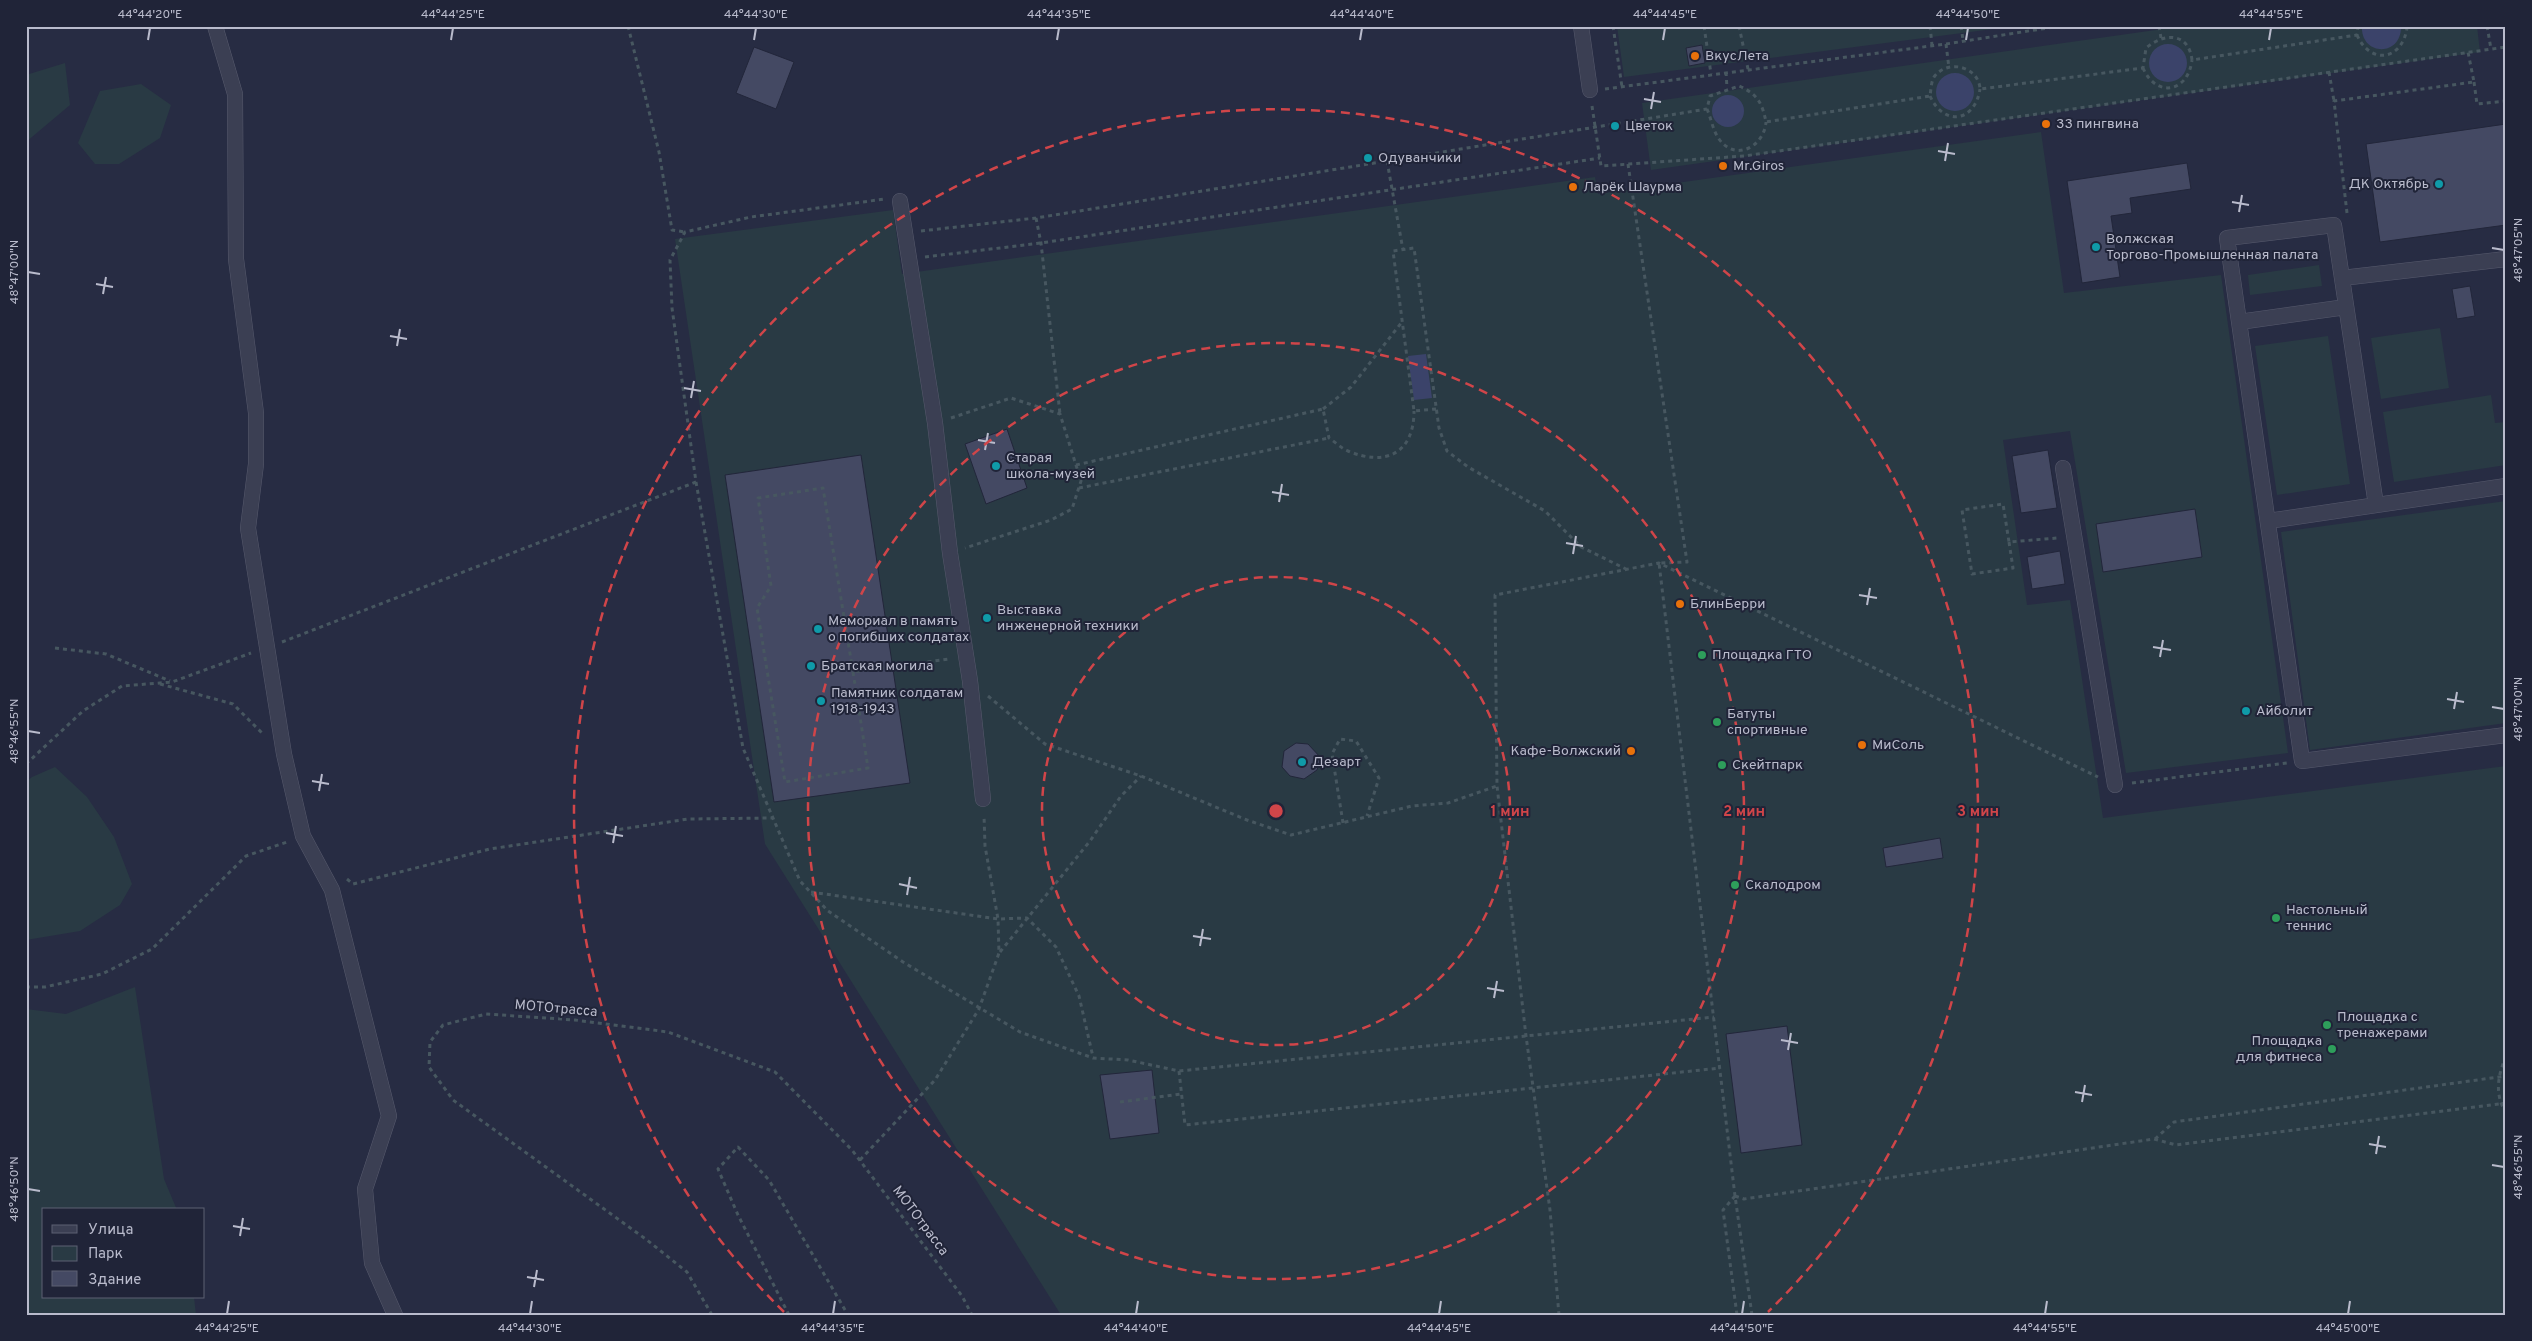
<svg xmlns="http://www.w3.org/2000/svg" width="2532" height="1341" font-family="Overpass,sans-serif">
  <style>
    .green { fill: #293a44 }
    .water { fill: #3b436a }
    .building { fill: #444963; stroke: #22263a }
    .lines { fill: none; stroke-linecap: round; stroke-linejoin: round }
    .minor-casing { stroke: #575a6d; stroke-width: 16 }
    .path { stroke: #475760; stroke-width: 3; stroke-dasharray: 4 4; stroke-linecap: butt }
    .minor { stroke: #3b3f53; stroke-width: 15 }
    .ticks { fill: none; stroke: #b9bbcc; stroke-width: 2 }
    .ring { fill: none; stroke: #d04549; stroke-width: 2.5; stroke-dasharray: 9 6 }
    .food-dot { fill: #e8710a; stroke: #202438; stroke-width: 2 }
    .culture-dot { fill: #0f9aa8; stroke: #202438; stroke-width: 2 }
    .leisure-dot { fill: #2e9e5b; stroke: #202438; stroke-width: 2 }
    .labels { text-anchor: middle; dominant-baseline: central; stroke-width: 4; stroke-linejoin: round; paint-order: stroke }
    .poi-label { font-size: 14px; fill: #b9bbcc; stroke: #202438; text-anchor: start }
    .street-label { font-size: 14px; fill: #b9bbcc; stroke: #202438 }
    .centre { fill: #d04549; stroke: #202438; stroke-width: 2.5 }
    .ring-label { font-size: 15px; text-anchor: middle; font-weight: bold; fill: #d04549; stroke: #202438; stroke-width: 4; stroke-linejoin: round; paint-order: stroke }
    .neatline { fill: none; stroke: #b9bbcc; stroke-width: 2 }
    .ticks-label { font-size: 12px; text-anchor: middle; fill: #b9bbcc }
  </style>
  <rect width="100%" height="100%" fill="#272c43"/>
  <!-- green -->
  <path class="green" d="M 1617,26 L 2016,26 L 1624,77 Z
    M 2184,26 L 2477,26 L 2480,52 L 1651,170 L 1642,103 Z
    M 65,63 L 70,105 L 26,142 L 26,75 Z
    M 141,84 L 171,105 L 160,138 L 119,164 L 95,164 L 78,143 L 100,91 Z
    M 2041,132 L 2064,293 L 2221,275 L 2288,753 L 2126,773 L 2070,431 L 2003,440 L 2027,605 L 2070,600 L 2103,818 L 2506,766 L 2506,1315 L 1061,1315 L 765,844 L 675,239 L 893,210 L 902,274 L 1595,177 L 1598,194 Z
    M 2319,265 L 2322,286 L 2250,295 L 2248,275 Z
    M 2440,328 L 2449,388 L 2381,399 L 2371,338 Z
    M 2328,336 L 2350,484 L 2277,495 L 2255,346 Z
    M 2491,395 L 2495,423 L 2506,422 L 2506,465 L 2394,482 L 2383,412 Z
    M 2506,501 L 2506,723 L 2310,750 L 2281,532 Z
    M 55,767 L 87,797 L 114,837 L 132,884 L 120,905 L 80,931 L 26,940 L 26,782 L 32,777 Z
    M 135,987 L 164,1179 L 177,1210 L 44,1210 L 44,1297 L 194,1297 L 196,1315 L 28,1315 L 26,1310 L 26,1009 L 66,1014 Z"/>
  <!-- water -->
  <path class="water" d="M 2362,26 L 2401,26 C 2402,58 2360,56 2362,26 Z
    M2149 63a19 19 0 1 1 38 0a19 19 0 1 1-38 0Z
    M1936 92a19 19 0 1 1 38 0a19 19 0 1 1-38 0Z
    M1712 111a16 16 0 1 1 32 0a16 16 0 1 1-32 0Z
    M 1426,354 L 1432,398 L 1414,400 L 1408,356 Z"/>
  <!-- building -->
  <path class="building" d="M 1702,45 L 1705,63 L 1689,66 L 1686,48 Z
    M 754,47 L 794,62 L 776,109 L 736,93 Z
    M 2506,124 L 2506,225 L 2380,242 L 2366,144 Z
    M 2187,163 L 2191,189 L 2130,198 L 2132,213 L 2111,216 L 2120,277 L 2082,283 L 2067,181 Z
    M 2470,286 L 2475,316 L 2457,319 L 2452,289 Z
    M 1007,429 L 1027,488 L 986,504 L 965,444 Z
    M 2048,450 L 2057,508 L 2021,513 L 2012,456 Z
    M 861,455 L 910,783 L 774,802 L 725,475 Z
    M 2195,509 L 2202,557 L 2103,572 L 2096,524 Z
    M 2060,551 L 2065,584 L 2032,589 L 2027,557 Z
    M 1296,743 L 1308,744 L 1321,758 L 1317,770 L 1304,779 L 1290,776 L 1282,767 L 1284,751 Z
    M 1940,838 L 1943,858 L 1886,867 L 1883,848 Z
    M 1787,1026 L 1802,1145 L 1741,1153 L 1726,1034 Z
    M 1152,1070 L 1159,1133 L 1110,1139 L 1100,1075 Z"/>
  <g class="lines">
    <defs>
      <path id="minor" d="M 215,26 L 235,94 L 236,259 L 256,413 L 256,464 L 248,528 L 284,754 L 303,836 L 332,890 L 389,1116 L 365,1189 L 372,1263 L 395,1315
        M 1581,26 L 1590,90
        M 900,201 L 935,423 L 950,553 L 970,681 L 983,799
        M 2342,278 L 2506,259
        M 2239,322 L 2346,307
        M 2063,468 L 2115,785
        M 2376,505 L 2334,225 L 2227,238 L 2302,761 L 2506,735
        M 2268,521 L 2506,486"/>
    </defs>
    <!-- minor casing -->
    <use href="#minor" class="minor-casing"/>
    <!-- path -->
    <path class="path" d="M 628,26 L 659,152 L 672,230 L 685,232
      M 1613,26 L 1622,87
      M 1704,26 L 1711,74
      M 1739,26 L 1748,69
      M 1930,26 L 1932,45
      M 1961,26 L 1963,40
      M 2159,26 L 2161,38
      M 2487,26 L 2491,49
      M 2407,27 L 2421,26
      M 2357,35 C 2370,65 2402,61 2407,28
      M 1946,44 L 1949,68
      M 2143,68 C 2156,98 2188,93 2192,60
      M 1726,72 L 1727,88
      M 2329,72 L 2334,101
      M 2474,82 L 2477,104 L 2506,101
      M 1605,89 L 1946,44 L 2060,26
      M 1930,96 C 1944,127 1975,122 1980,89
      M 1592,106 L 1601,166 L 1744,156 L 2506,47
      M 1707,109 C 1711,118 1713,131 1719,139 C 1735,162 1764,147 1766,122
      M 1387,161 L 1403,250
      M 1628,164 L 1687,562 L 1659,563 L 1735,1196 L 1752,1315
      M 2347,213 L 2334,101 L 2474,82 L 2468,52
      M 1036,218 L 1041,243 L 1060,414
      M 921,231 L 1036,218 L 1707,109 L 1710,96 L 1739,86 C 1757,94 1762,102 1766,122 L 1930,96 C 1931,90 1931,82 1934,77 C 1948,58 1979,67 1980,89 L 2143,68 L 2146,48 C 2165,32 2189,33 2192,60 L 2357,35 L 2358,26
      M 925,257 L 1041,243 L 1600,158
      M 1323,409 L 1351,387 L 1402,322
      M 1436,409 L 1414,411 L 1393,251 L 1414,248 L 1439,428 L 1447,451 L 1468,467 L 1545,511 L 1581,547 L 1626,569
      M 951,418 L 1011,398 L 1060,414 L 1081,481 L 1072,509 L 1051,520 L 965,548
      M 1076,465 L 1323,409 L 1329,438 C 1335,442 1341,448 1348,451 C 1386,467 1414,453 1414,411
      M 696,482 L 743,748 L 800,881 L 828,911 L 903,962 L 1020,1032 L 1093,1058 L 1128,1060 L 1179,1071 L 1714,1017
      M 1079,488 L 1329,438
      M 2009,542 L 2013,568 L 1972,574 L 1962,510 L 2003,504 L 2009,542 L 2057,538
      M 282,642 L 696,482 L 672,308 L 670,260 L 685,232 L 751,217 L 885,199
      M 55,648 L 106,654 L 170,681
      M 853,672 L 868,768 L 785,782 L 757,608 L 771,586 L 758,498 L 823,488 L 853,672 L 949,659
      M 160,684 L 233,704 L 263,734
      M 988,696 L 1045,744 L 1141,776 L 1247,820 L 1291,835 L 1412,806 L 1448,803 L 1497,786
      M 26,764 L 83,711 L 122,686 L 172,682 L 251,653
      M 2132,783 L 2287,763
      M 1343,823 L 1332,754 L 1340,739 L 1356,741 L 1379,778 L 1367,816
      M 347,879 L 353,884 L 490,849 L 688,819 L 773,818
      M 811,892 L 998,919 L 1027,918 L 1056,947 L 1079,996 L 1093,1057
      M 1000,952 L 1090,841 L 1121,796 L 1141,776
      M 26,987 L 45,987 L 102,974 L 152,949 L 246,856 L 287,842
      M 2506,1056 C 2498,1075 2494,1094 2506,1113
      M 1179,1071 L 1185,1125 L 1720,1068
      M 1120,1102 L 1181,1094
      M 2155,1139 L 2174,1122 L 2506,1076
      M 860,1160 L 935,1080 L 979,1009 L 999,953 L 998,919 L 985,846 L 984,815
      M 1735,1196 L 1744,1199 L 2154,1139 L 2176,1145 L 2506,1103
      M 1735,1196 L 1723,1210 L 1737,1315
      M 712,1315 L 687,1272 L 647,1240 L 453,1100 L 429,1067 L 430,1042 L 443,1025 L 486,1014 L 575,1020 L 668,1032 L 775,1072 L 852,1150 L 962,1296 L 972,1315
      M 789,1315 L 738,1215 L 718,1169 L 738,1147 L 769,1180 L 848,1315
      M 1559,1315 L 1550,1210 L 1526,1036 L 1497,786 L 1495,595 L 1659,563 L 2098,777"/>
    <!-- minor -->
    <use href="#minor" class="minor"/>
  </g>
  <!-- ticks -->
  <path class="ticks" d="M 148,40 L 150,28M 451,40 L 453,28M 754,40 L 756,28M 1057,40 L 1059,28M 1360,40 L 1362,28M 1663,40 L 1665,28M 1966,40 L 1968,28M 2269,40 L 2271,28M 1644,99 L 1661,102M 1651,109 L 1654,92M 1938,151 L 1955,154M 1945,161 L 1948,143M 2232,202 L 2249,205M 2239,212 L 2242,195M 2492,248 L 2504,250M 28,272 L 40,274M 96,284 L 113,287M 103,294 L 106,277M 390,336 L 407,339M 397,346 L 400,329M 684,388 L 701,391M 691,398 L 694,381M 978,440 L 995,443M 985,450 L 988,433M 1272,492 L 1289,495M 1279,502 L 1282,484M 1566,543 L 1583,546M 1573,554 L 1576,536M 1859,595 L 1877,598M 1867,605 L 1870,588M 2153,647 L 2171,650M 2160,657 L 2163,640M 2447,699 L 2464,702M 2492,707 L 2504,709M 2454,709 L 2457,692M 28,731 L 40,733M 312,781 L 329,784M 319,791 L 322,774M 606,833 L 623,836M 613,843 L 616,826M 899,884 L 917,888M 907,895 L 910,877M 1193,936 L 1211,939M 1200,946 L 1203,929M 1487,988 L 1504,991M 1494,998 L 1497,981M 1781,1040 L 1798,1043M 1788,1050 L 1791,1033M 2075,1092 L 2092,1095M 2082,1102 L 2085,1085M 2369,1144 L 2386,1147M 2376,1154 L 2379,1136M 2492,1165 L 2504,1167M 28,1189 L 40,1191M 233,1226 L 250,1229M 240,1236 L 243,1218M 527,1277 L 544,1280M 534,1287 L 537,1270M 227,1314 L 229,1301M 530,1314 L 532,1301M 833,1314 L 835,1301M 1136,1314 L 1138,1301M 1439,1314 L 1441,1301M 1742,1314 L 1744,1301M 2045,1314 L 2047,1301M 2348,1314 L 2350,1301"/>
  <!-- distance rings -->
  <g class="ring">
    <circle cx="1276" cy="811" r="234"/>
    <circle cx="1276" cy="811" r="468"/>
    <path d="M784 1312A702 702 0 1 1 1768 1312"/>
  </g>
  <!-- markers -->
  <g class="food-dot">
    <circle cx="1695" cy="56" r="5"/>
    <circle cx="2046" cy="124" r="5"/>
    <circle cx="1723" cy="166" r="5"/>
    <circle cx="1573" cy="187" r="5"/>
    <circle cx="1680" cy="604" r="5"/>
    <circle cx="1862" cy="745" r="5"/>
    <circle cx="1631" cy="751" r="5"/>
  </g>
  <g class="culture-dot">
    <circle cx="1615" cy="126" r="5"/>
    <circle cx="1368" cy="158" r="5"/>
    <circle cx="2439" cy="184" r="5"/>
    <circle cx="2096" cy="247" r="5"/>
    <circle cx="996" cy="466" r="5"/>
    <circle cx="987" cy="618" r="5"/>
    <circle cx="818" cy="629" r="5"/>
    <circle cx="811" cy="666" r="5"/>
    <circle cx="821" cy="701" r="5"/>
    <circle cx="2246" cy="711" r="5"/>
    <circle cx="1302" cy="762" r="5"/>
  </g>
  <g class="leisure-dot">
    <circle cx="1702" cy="655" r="5"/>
    <circle cx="1717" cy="722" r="5"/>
    <circle cx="1722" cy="765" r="5"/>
    <circle cx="1735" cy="885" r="5"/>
    <circle cx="2276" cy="918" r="5"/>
    <circle cx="2327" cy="1025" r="5"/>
    <circle cx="2332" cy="1049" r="5"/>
  </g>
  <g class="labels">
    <!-- poi labels -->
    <g class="poi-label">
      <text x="1705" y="56">ВкусЛета</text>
      <text x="2056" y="124">33 пингвина</text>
      <text x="1625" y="126">Цветок</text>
      <text x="1378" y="158">Одуванчики</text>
      <text x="1733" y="166">Mr.Giros</text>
      <text x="2429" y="184" text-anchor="end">ДК Октябрь</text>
      <text x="1583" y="187">Ларёк Шаурма</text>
      <text x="2106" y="239">Волжская<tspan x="2106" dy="16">Торгово-Промышленная палата</tspan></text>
      <text x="1006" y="458">Старая<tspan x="1006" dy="16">школа-музей</tspan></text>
      <text x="1690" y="604">БлинБерри</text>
      <text x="997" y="610">Выставка<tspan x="997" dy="16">инженерной техники</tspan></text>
      <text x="828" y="621">Мемориал в память<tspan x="828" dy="16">о погибших солдатах</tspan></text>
      <text x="1712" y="655">Площадка ГТО</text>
      <text x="821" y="666">Братская могила</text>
      <text x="831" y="693">Памятник солдатам<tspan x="831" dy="16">1918-1943</tspan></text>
      <text x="2256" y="711">Айболит</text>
      <text x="1727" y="714">Батуты<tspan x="1727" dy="16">спортивные</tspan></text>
      <text x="1872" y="745">МиСоль</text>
      <text x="1621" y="751" text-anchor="end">Кафе-Волжский</text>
      <text x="1312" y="762">Дезарт</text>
      <text x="1732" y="765">Скейтпарк</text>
      <text x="1745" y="885">Скалодром</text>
      <text x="2286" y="910">Настольный<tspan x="2286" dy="16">теннис</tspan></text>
      <text x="2337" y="1017">Площадка с<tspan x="2337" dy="16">тренажерами</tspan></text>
      <text x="2322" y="1041" text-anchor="end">Площадка<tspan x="2322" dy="16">для фитнеса</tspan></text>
    </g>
    <!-- street labels -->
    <g class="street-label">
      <text transform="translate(556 1009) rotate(5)">МОТОтрасса</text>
      <text transform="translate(920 1221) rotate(53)">МОТОтрасса</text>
    </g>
  </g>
  <circle cx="1276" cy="811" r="8" class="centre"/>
  <g class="ring-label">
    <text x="1510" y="816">1 мин</text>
    <text x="1744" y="816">2 мин</text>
    <text x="1978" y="816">3 мин</text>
  </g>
  <!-- border -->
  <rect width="2532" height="1341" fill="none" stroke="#202438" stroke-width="55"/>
  <!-- legend -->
  <rect x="42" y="1208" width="162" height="90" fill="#202438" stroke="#5d6073"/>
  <rect x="52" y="1225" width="25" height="8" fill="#3b3f53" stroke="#5d6073"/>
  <text x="88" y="1234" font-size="15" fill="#b9bbcc">Улица</text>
  <rect x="52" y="1246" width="25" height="15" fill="#293a44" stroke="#5d6073"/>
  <text x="88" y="1258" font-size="15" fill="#b9bbcc">Парк</text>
  <rect x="52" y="1271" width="25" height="15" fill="#444963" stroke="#5d6073"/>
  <text x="88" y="1284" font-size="15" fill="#b9bbcc">Здание</text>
  <rect x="28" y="28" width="2476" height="1286" class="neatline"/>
  <g class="ticks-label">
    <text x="150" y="18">44°44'20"E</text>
    <text x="453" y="18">44°44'25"E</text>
    <text x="756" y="18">44°44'30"E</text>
    <text x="1059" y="18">44°44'35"E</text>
    <text x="1362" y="18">44°44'40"E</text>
    <text x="1665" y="18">44°44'45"E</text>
    <text x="1968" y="18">44°44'50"E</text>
    <text x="2271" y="18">44°44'55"E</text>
    <text transform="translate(2518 250) rotate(-90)" y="4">48°47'05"N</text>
    <text transform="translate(14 272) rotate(-90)" y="4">48°47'00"N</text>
    <text transform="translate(2518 709) rotate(-90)" y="4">48°47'00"N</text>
    <text transform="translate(14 731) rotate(-90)" y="4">48°46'55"N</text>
    <text transform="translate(2518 1167) rotate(-90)" y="4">48°46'55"N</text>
    <text transform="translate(14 1189) rotate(-90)" y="4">48°46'50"N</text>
    <text x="227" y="1332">44°44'25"E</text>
    <text x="530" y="1332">44°44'30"E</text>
    <text x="833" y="1332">44°44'35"E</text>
    <text x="1136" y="1332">44°44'40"E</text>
    <text x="1439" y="1332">44°44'45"E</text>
    <text x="1742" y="1332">44°44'50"E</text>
    <text x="2045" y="1332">44°44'55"E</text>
    <text x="2348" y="1332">44°45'00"E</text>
  </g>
</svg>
